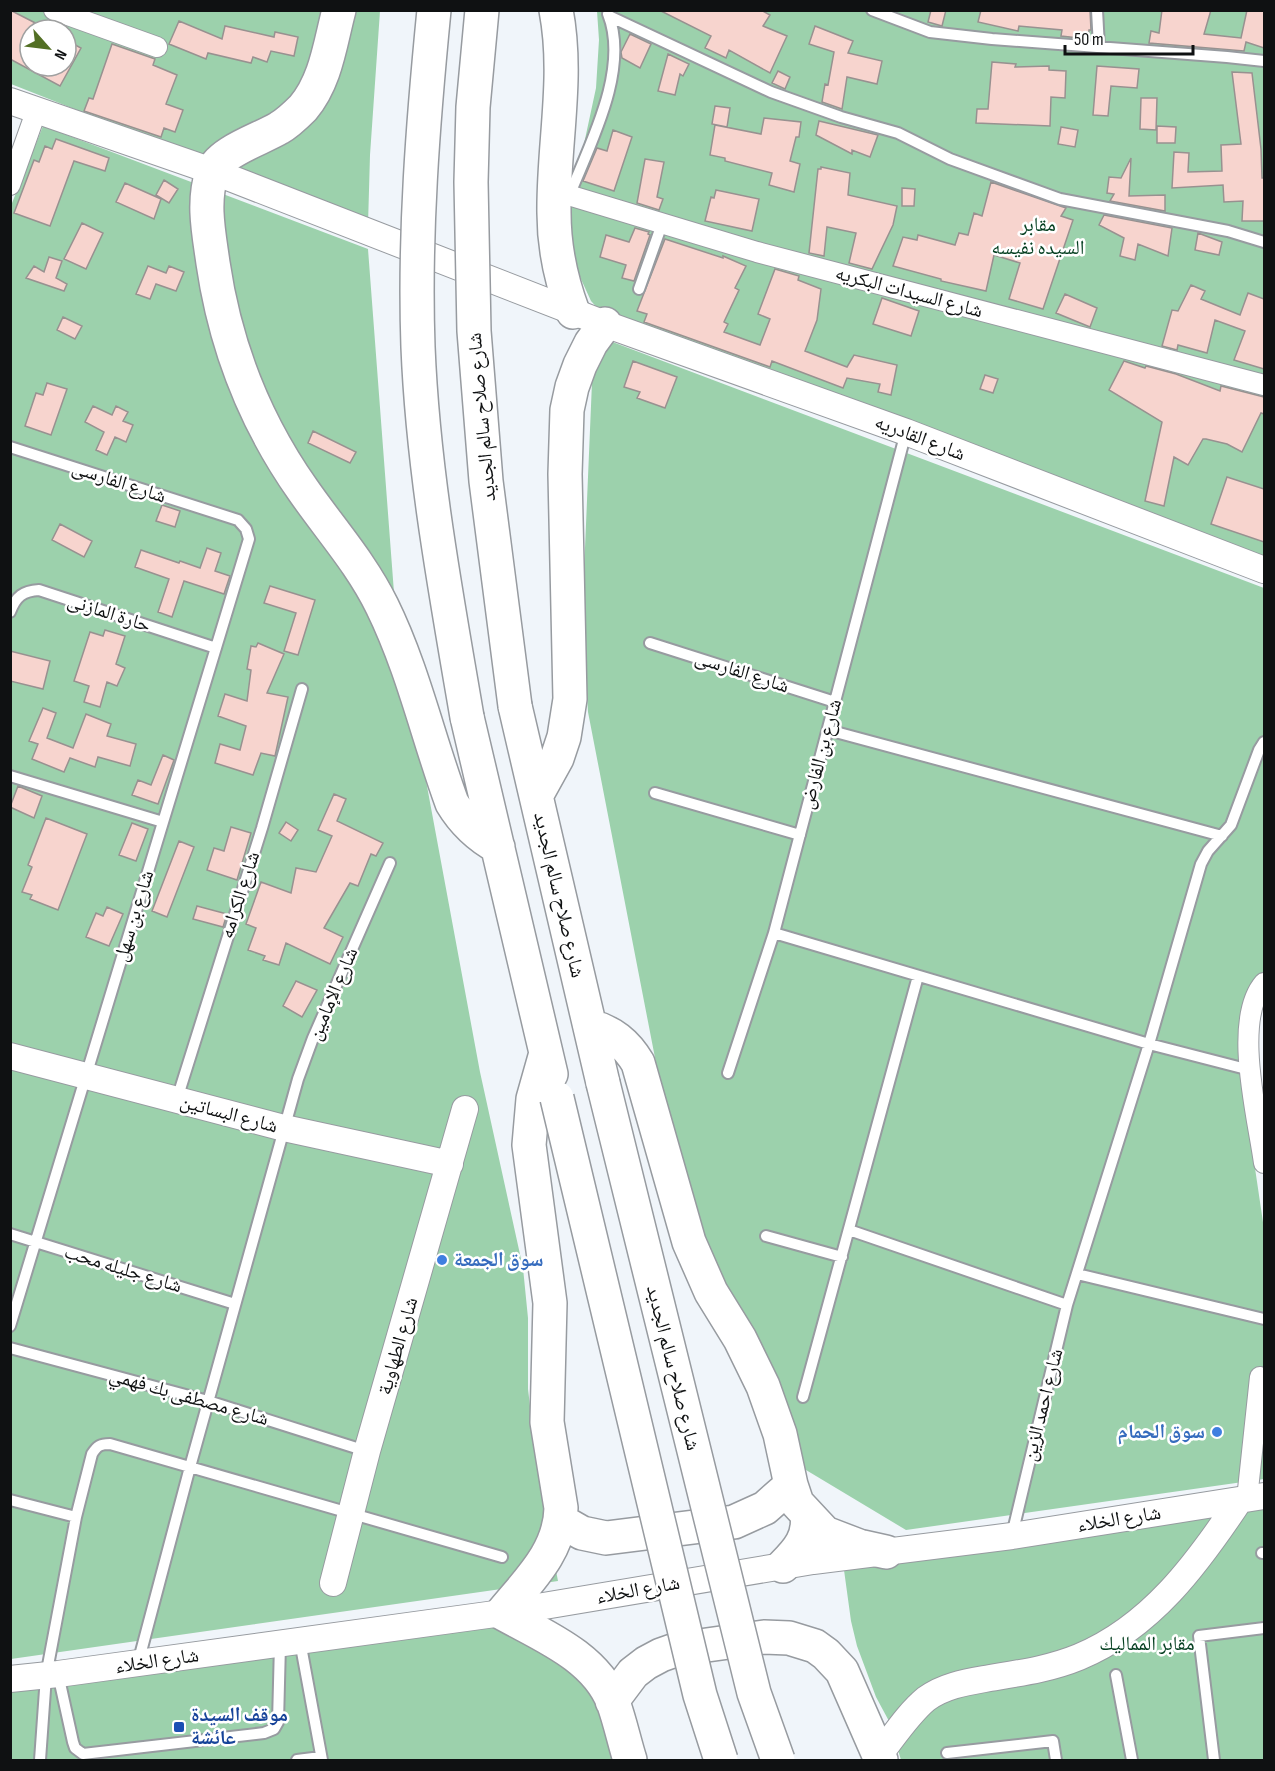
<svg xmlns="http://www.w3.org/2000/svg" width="1275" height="1771" font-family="'Sofia Sans Condensed','Noto Naskh Arabic',sans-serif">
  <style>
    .green { fill: #9cd1ac; fill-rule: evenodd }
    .building { fill: #f7d4ce; stroke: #989190; stroke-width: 1.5 }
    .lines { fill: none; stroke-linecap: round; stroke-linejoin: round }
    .service-casing { stroke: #979ba0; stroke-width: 14 }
    .minor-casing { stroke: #979ba0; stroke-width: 22 }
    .tertiary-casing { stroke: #979ba0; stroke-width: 28 }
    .trunk-casing { stroke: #979ba0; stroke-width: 36 }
    .service { stroke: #fff; stroke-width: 10 }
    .minor { stroke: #fff; stroke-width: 20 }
    .tertiary { stroke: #fff; stroke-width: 26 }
    .trunk { stroke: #fff; stroke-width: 33 }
    .trunk-bridge-casing { stroke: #979ba0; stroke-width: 36; stroke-linecap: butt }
    .trunk-bridge { stroke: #fff; stroke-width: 33 }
    .shop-dot { fill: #3f7fe0; stroke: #fff; stroke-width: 2 }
    .transit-dot { fill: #1a4fb4; stroke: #fff; stroke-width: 2 }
    .labels { text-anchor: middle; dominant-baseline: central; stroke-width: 5; stroke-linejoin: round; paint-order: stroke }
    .park-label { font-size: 20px; fill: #033e1f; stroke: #fff }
    .street-label { font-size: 20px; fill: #0f1112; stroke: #fff }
    .shop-label { font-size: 20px; font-weight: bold; fill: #366cbe; stroke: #fff; text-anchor: start }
    .transit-label { font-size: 20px; font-weight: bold; fill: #164399; stroke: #fff; text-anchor: start }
  </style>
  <rect width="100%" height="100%" fill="#f0f5fa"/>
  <!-- green -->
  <path class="green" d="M 10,11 L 380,11 L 370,155 L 368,225 L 11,84 ZM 30,30 L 66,30 L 66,66 L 30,66 Z
    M 597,11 L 1264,11 L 1264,558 L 602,313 L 591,301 L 575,266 L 571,247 L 570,209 L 596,88 L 599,40 Z
    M 43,126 L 368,249 L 396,619 L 480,1072 L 523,1268 L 528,1318 L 528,1389 L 535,1448 L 541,1492 L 558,1581 L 11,1659 L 10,208 Z
    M 594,335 L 1264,588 L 1264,998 L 1239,1060 L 1264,1229 L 1264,1479 L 906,1530 L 801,1467 L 717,1281 L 675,1161 L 588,712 L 582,619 Z
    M 1264,1509 L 1264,1760 L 901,1760 L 890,1723 L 876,1697 L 857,1646 L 851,1621 L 844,1570 Z
    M 538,1615 L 581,1670 L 622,1760 L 11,1760 L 10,1692 Z"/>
  <!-- building -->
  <path class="building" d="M 10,10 L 49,30 L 30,30 L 30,66 L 66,66 L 66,40 L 81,48 L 60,86 L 10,59 Z
    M 659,10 L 761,10 L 770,15 L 763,26 L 787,36 L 770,73 L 729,50 L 726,58 L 705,48 L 711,36 Z
    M 931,10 L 946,10 L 942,26 L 928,22 Z
    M 981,10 L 1090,10 L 1091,30 L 1089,30 L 1088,39 L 1061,36 L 1062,30 L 1019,26 L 1018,31 L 978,22 Z
    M 1162,10 L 1211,10 L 1204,34 L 1241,38 L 1247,10 L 1264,10 L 1264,48 L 1246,42 L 1244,51 L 1149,43 L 1151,31 L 1159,33 Z
    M 179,21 L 222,39 L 225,26 L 274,37 L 275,32 L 298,37 L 294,56 L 271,51 L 267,62 L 253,57 L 251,63 L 208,53 L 206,59 L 169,44 Z
    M 815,26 L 853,41 L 848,53 L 882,61 L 877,84 L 847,77 L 842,109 L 822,102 L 825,84 L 828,85 L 834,52 L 809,44 Z
    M 630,34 L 651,44 L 640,68 L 622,58 L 621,52 Z
    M 112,44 L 155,59 L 153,65 L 177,75 L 166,104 L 183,110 L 175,132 L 164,128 L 161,137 L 84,111 L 89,98 L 93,99 Z
    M 668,54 L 689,64 L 683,76 L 680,74 L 675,95 L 658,91 Z
    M 992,62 L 1016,64 L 1015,67 L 1049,66 L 1049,70 L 1066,71 L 1065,98 L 1051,97 L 1050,126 L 976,123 L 977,109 L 988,109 Z
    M 1097,66 L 1139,69 L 1137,88 L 1111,86 L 1108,116 L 1093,115 Z
    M 778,71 L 790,77 L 785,89 L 772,83 Z
    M 1232,72 L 1252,73 L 1261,149 L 1262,178 L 1264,178 L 1264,221 L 1242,221 L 1243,201 L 1224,202 L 1223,185 L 1172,188 L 1174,152 L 1189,153 L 1188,172 L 1222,171 L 1221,145 L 1241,144 Z
    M 1141,98 L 1157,98 L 1156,130 L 1140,129 Z
    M 715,106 L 730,108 L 727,127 L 712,124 Z
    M 764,118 L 801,122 L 799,137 L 796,137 L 790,161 L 800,164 L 794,192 L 769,185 L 772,173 L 725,161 L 725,158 L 710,155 L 715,125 L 761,134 Z
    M 819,121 L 878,135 L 870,157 L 852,150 L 852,154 L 816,135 Z
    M 1157,126 L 1176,127 L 1175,143 L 1157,143 Z
    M 1061,127 L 1078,130 L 1075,147 L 1058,144 Z
    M 613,130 L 632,137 L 614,191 L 583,181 L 597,148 L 607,151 Z
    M 56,139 L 109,158 L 105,171 L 74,161 L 50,226 L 14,213 L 34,160 L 39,162 L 45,146 L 52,149 Z
    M 1131,158 L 1129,196 L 1165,195 L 1165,211 L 1110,201 L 1114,194 L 1107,193 L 1109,177 L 1121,178 Z
    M 645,159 L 664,162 L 657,197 L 663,199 L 659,210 L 637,203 Z
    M 821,167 L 850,173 L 848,195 L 897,206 L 893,225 L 872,269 L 849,263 L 856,233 L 827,227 L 824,256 L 809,253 L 818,169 L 821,169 Z
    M 164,180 L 178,189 L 169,203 L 156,195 Z
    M 991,182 L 1066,208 L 1061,216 L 1073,220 L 1043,309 L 1009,299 L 1020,263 L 994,255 L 986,291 L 941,281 L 941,279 L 893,266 L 903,237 L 917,240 L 918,235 L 955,245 L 959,233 L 968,235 L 974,213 L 982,216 Z
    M 125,183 L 161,199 L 154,219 L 116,202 Z
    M 902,188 L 915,189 L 914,206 L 902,206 Z
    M 716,190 L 759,199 L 752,231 L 705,221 L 711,197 L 714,198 Z
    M 1104,215 L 1172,228 L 1168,256 L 1138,244 L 1135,260 L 1120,256 L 1124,238 L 1099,225 Z
    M 82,223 L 103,233 L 86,269 L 64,259 Z
    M 635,228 L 649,232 L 648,234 L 650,235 L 634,281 L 622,278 L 626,265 L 600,257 L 606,235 L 629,242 Z
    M 1198,233 L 1222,242 L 1219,255 L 1195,250 Z
    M 665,239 L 723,258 L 723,256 L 746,266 L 735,288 L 739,290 L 724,322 L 728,324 L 724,332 L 760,345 L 770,319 L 758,314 L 775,269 L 799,276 L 798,280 L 821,289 L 817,320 L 805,351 L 847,367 L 854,355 L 897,365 L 891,395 L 878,392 L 880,384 L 847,378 L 843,388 L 772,361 L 770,367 L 644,322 L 647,314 L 637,311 Z
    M 49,257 L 62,261 L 56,278 L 67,284 L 64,291 L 26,278 L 34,266 L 44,272 Z
    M 148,266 L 166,273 L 169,266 L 184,272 L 176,291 L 156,284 L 150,299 L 136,294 Z
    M 1191,285 L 1205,291 L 1201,299 L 1240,315 L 1248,293 L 1264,299 L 1264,369 L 1234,360 L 1245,331 L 1215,320 L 1207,353 L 1178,345 L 1177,350 L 1162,346 L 1172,310 L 1178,311 Z
    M 1065,294 L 1097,308 L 1090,327 L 1056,313 Z
    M 882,298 L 919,311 L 911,336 L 873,324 Z
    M 63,317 L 82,326 L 75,339 L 57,330 Z
    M 633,361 L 677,377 L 665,408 L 637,398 L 640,392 L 624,387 Z
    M 1124,361 L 1145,368 L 1146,366 L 1176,374 L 1220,391 L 1221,386 L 1264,397 L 1264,414 L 1261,413 L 1242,452 L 1227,444 L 1206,439 L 1203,439 L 1188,465 L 1174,457 L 1164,506 L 1145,501 L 1162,422 L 1109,390 Z
    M 985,375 L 998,379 L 993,393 L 980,389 Z
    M 47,383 L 67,389 L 51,435 L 25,426 L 36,393 L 43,395 Z
    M 93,406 L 112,415 L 116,406 L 128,412 L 123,421 L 133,425 L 126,442 L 115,437 L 107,455 L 96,450 L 104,432 L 85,422 Z
    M 313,431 L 356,452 L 350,463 L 308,443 Z
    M 1227,477 L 1264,489 L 1264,542 L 1211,524 Z
    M 162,505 L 180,511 L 175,527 L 156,521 Z
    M 60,524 L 92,541 L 84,557 L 52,540 Z
    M 207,548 L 221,553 L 215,571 L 230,576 L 224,594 L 184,581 L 172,617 L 158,612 L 169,579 L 135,567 L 141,550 L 179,563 L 180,561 L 200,568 Z
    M 270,586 L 315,600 L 298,655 L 284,651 L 296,613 L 264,603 Z
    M 105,630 L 125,636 L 116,664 L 125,668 L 117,686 L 107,682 L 100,707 L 84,702 L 89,686 L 74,681 L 90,632 L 103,636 Z
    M 258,643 L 284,654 L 267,693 L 288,697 L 275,756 L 261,753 L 253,775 L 215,763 L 220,744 L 240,750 L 246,726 L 218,716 L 225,694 L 247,701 L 251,670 L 247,669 L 251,646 L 256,647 Z
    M 10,651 L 50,661 L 43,689 L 10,681 Z
    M 43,708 L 56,713 L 47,738 L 73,748 L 86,714 L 111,724 L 107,736 L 136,744 L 130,766 L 98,757 L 95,767 L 70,758 L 64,772 L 32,759 L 38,744 L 29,741 Z
    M 163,755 L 174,760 L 158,804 L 132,795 L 138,780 L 151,785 Z
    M 18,786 L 42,796 L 34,818 L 10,807 Z
    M 334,794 L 346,799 L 337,821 L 383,843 L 376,856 L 371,854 L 358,886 L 350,883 L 324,928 L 343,937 L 330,964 L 286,943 L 279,965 L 263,960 L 265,956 L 248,950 L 256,928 L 246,924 L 261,882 L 291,893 L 296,868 L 316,872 L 332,836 L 318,830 Z
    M 46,818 L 87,834 L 58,910 L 30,899 L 32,895 L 22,892 L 32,867 L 28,865 Z
    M 286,822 L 298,830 L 291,841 L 279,833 Z
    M 132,823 L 148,829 L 136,861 L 119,855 Z
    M 231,827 L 251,833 L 237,880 L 207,870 L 214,848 L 224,851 Z
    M 179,841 L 194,847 L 167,917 L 152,911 Z
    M 197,906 L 227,914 L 223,927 L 193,919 Z
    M 107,907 L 123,914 L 109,946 L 86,937 L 96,913 L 103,916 Z
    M 296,981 L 317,990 L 302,1017 L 283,1006 Z"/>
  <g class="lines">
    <defs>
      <path id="service" d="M 872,10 L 930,32 L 992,39 L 1227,57 L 1264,61
        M 1097,10 L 1099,47
        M 609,16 L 771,92 L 841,117 L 898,133 L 950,159 L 1060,199 L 1228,231 L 1264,242
        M 569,196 C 590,144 630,69 608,14
        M 639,289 L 662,224
        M 10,447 L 238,520 L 246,529 L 249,539 L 10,1326
        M 10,612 C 16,596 23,591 39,590 L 216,648
        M 650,643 L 835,702
        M 828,730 L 1222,836
        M 10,776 L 163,822
        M 655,793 L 800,835
        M 774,933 L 1149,1044 L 1250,1070
        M 728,1073 L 774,933 L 906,432
        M 177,1099 L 262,828 L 302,689
        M 849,1230 L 1067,1305
        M 10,1234 L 235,1304
        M 766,1236 L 842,1257
        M 1077,1274 L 1264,1319
        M 10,1348 L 208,1401 L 366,1451
        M 803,1397 L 918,976
        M 10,1500 L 76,1517
        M 1012,1535 L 1067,1305 L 1149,1044 L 1201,864 L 1208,851 L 1231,825 L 1259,750 L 1264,742
        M 1262,1553 L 1264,1553
        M 300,1641 L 322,1760
        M 138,1663 L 190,1467 L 298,1079 L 313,1038 L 390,863
        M 58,1674 L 73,1742 L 75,1748 L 83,1754 L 264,1733 L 274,1729 L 278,1722 L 280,1644
        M 1116,1675 L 1132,1760
        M 947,1753 L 1053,1741 L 1056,1760
        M 40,1760 L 46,1676 L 76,1517 L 92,1454 C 97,1446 100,1444 110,1444 L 502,1557
        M 297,1760 L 321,1757
        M 1214,1760 L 1199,1636 L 1264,1628"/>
      <path id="minor" d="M 54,10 L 157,47
        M 10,185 L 37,109
        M 555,191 L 757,252 L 1264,385
        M 1264,983 C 1232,1020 1258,1118 1264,1163
        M 1247,1499 L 1260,1377"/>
      <path id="tertiary" d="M 10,101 L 212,171 L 605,324 L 906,432 L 1264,570
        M 10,1056 L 284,1128 L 450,1164
        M 333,1583 L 367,1451 L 465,1109
        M 10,1679 L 58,1674 L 502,1613 L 813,1561 L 1012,1536 L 1264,1496
        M 879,1755 C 894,1736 908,1714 926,1699 C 945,1685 968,1682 990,1678 C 1020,1673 1050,1669 1079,1657 C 1151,1627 1197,1564 1239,1501"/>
      <path id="trunk" d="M 339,10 C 330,44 326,81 303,108 C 296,115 288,123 279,128 C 261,139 218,152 212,173 C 202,202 209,234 213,263 C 225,345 255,422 303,490 C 330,529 361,563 382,606 C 413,669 428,738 452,803 C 464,823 478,836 498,847
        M 556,10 C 569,78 553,145 554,213 C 554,247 561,280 573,312
        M 515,706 L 603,1083
        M 467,717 L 551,1074
        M 536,796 L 557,758 L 564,737 L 570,699 L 565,474 L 567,410 L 572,387 L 580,365 L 591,343 L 605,324
        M 590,1026 C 612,1032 626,1043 638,1063 L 689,1242 L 711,1292 L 740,1339 L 763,1386 L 780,1434 L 791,1485 L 797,1503 L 825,1533 L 859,1546 L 886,1552
        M 546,1053 L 533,1099 L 529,1145 L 550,1303 L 547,1422 L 561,1508 C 560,1552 528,1581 502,1613 C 541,1635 595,1656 613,1702 C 620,1721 624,1741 630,1760
        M 561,1521 L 582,1533 L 606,1538 L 734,1522 L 765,1508 L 791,1485
        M 783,1566 C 799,1550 810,1537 807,1514
        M 612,1701 L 633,1673 L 646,1663 L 661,1655 L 678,1649 L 764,1637 L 789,1638 L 815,1646 L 826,1654 L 842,1671 L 881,1760"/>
    </defs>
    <!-- service casing -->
    <use href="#service" class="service-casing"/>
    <!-- minor casing -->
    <use href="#minor" class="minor-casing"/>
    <!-- tertiary casing -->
    <use href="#tertiary" class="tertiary-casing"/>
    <!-- trunk casing -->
    <use href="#trunk" class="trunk-casing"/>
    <!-- service -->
    <use href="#service" class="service"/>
    <!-- minor -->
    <use href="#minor" class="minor"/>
    <!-- tertiary -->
    <use href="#tertiary" class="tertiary"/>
    <!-- trunk -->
    <use href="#trunk" class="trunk"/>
    <defs>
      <path id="trunk-bridge" d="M 434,10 C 423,122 414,235 418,347 C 423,471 446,594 467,717
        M 482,10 L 473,107 L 471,182 L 474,331 L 486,481 L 515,706
        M 603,1083 L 754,1693 L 778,1760
        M 557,1098 L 700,1695 L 721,1760"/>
    </defs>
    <!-- trunk-bridge casing -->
    <use href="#trunk-bridge" class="trunk-bridge-casing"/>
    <!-- trunk-bridge -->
    <use href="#trunk-bridge" class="trunk-bridge"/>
  </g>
  <!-- markers -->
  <g class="shop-dot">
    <circle cx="442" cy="1260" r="6"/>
    <circle cx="1217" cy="1432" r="6"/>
  </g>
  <rect class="transit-dot" x="173" y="1721" width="12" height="12" rx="3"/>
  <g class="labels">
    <!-- park labels -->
    <g class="park-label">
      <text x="1038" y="225">مقابر<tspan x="1038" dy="23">السيده نفيسه</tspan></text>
      <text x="1147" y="1644">مقابر المماليك</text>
    </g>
    <!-- street labels -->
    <g class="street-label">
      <text transform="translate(909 292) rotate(15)">شارع السيدات البكريه</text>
      <text transform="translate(482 417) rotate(-95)">شارع صلاح سالم الجديد</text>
      <text transform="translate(920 438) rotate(21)">شارع القادريه</text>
      <text transform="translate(119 482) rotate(18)">شارع الفارسى</text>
      <text transform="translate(109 613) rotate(18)">حارة المازنى</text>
      <text transform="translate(742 672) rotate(18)">شارع الفارسى</text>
      <text transform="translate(821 754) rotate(-75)">شارع بن الفارض</text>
      <text transform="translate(240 895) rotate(-72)">شارع الكرامه</text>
      <text transform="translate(559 895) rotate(77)">شارع صلاح سالم الجديد</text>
      <text transform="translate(134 916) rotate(-73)">شارع بن سهل</text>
      <text transform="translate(333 994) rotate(-67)">شارع الإمامين</text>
      <text transform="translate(229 1114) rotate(15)">شارع البساتين</text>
      <text transform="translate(123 1269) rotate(17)">شارع جليله محب</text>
      <text transform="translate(398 1346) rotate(-74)">شارع الطهاوية</text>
      <text transform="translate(673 1368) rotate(76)">شارع صلاح سالم الجديد</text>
      <text transform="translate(189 1397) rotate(16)">شارع مصطفى بك فهمي</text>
      <text transform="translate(1043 1405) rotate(-76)">شارع احمد الزين</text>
      <text transform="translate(1119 1519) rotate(-9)">شارع الخلاء</text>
      <text transform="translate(638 1590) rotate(-10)">شارع الخلاء</text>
      <text transform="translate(157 1661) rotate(-8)">شارع الخلاء</text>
    </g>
    <!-- shop labels -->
    <g class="shop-label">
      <text x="454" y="1260">سوق الجمعة</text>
      <text x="1205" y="1432" text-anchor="end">سوق الحمام</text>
    </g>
    <!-- transit labels -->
    <g class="transit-label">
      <text x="191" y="1715">موقف السيدة<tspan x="191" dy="23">عائشة</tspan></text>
    </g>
  </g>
  <!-- border -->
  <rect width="1275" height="1771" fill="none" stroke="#0f1112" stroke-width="24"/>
  <!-- north arrow -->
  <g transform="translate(48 48) rotate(118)"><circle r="28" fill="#ffffff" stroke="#9fa0a0" stroke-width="1.5"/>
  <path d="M0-4.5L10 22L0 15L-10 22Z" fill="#526f24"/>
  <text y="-9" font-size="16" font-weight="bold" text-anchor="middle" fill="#0f1112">N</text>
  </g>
  <!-- scale -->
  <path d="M1065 45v9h128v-9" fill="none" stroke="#0f1112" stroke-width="3"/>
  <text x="1074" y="45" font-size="18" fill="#0f1112" stroke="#ffffff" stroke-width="4.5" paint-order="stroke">50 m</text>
</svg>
